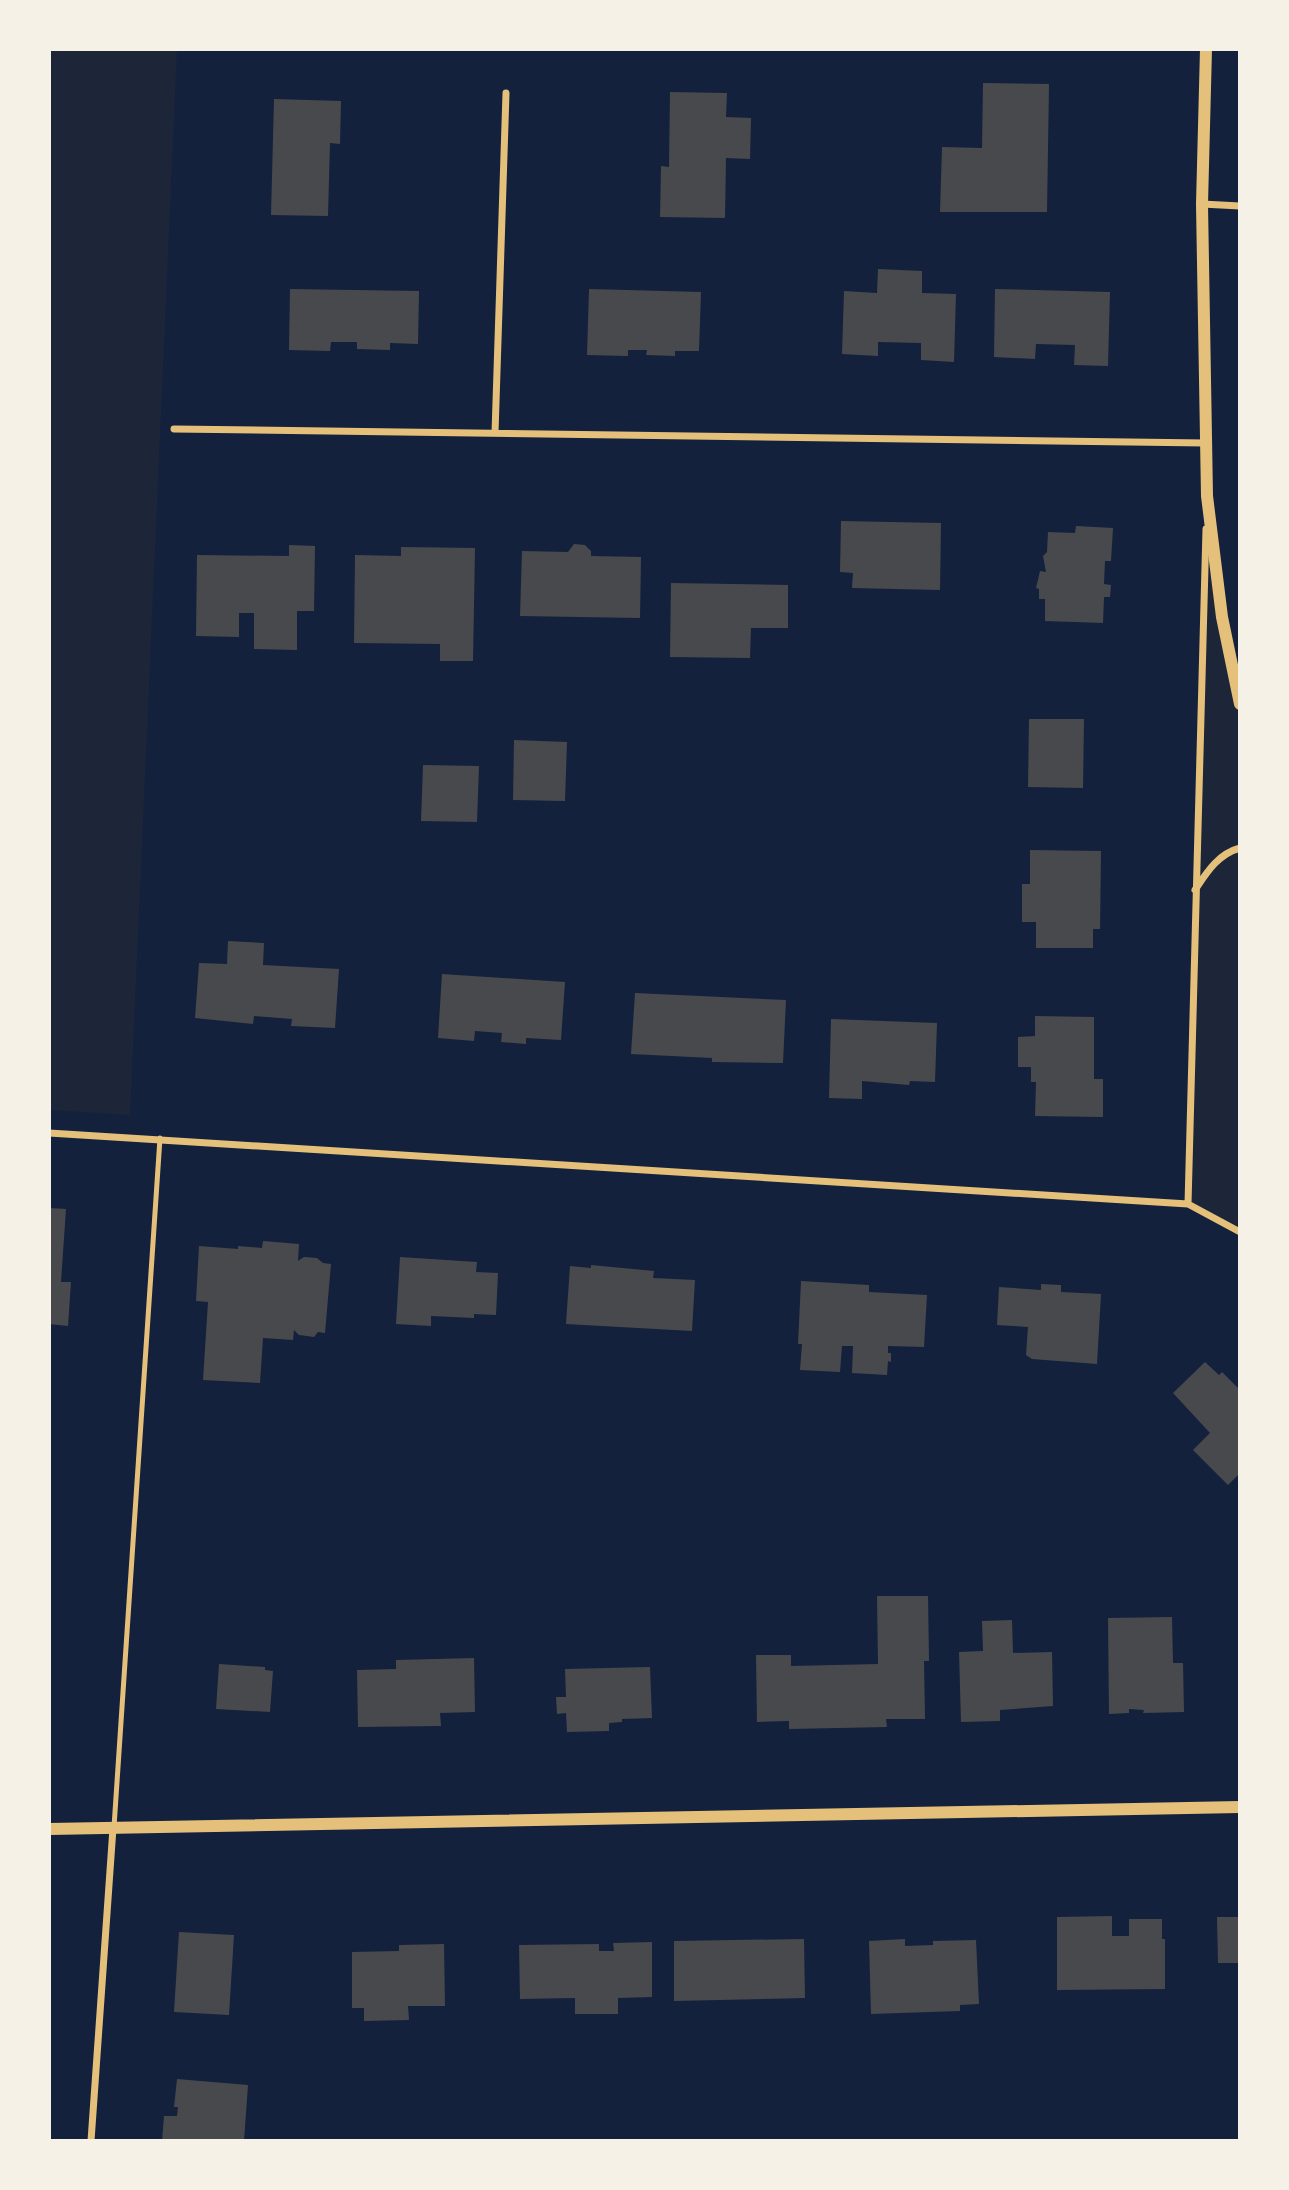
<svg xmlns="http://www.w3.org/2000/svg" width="1289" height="2190" font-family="'DM Sans',sans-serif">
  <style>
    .green { fill: #1d2539 }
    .building { fill: #48494c }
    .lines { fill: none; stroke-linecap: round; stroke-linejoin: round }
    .service { stroke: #e5c07b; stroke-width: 5 }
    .minor { stroke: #e5c07b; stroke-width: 7 }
    .tertiary { stroke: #e5c07b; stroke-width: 12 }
  </style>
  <rect width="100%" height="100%" fill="#14213d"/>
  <!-- green -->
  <path class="green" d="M 49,49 L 177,49 L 130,1115 L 49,1110 Z
    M 1207,496 L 1240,703 L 1240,1232 L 1188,1204 Z"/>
  <!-- building -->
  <path class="building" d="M 983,83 L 1049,84 L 1047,212 L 940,212 L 942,147 L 982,148 Z
    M 670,92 L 727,93 L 726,117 L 751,118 L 750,159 L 726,158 L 725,218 L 660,217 L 661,166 L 669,167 Z
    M 274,99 L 341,101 L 340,144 L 330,143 L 328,216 L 271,215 Z
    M 878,269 L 922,271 L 922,293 L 956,294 L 954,362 L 921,360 L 921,343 L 878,342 L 878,356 L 842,354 L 844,291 L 877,293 Z
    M 290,289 L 419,291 L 418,344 L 390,343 L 390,350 L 357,349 L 357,342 L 331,342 L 330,351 L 289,350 Z
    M 589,289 L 701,292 L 699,351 L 675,351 L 675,356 L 646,355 L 647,350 L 628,350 L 628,356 L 587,355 Z
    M 995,289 L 1110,292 L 1108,366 L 1074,365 L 1075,345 L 1036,344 L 1035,359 L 994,357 Z
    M 841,521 L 941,523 L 940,590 L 852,588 L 853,573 L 840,572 Z
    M 1076,526 L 1113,528 L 1111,561 L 1105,561 L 1104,584 L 1111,585 L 1110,597 L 1104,597 L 1103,623 L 1045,621 L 1045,599 L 1039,599 L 1039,589 L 1036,588 L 1040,571 L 1046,572 L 1043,556 L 1047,552 L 1048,532 L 1075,533 Z
    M 574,544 L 585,545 L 591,551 L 591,556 L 641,557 L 640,618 L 520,616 L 522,551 L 568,552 Z
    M 289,545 L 315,546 L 314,611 L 297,611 L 297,650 L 254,649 L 254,613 L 239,613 L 239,637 L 196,636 L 197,555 L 289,556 Z
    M 401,547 L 475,548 L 473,661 L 440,661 L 440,644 L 354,643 L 355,555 L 401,556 Z
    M 671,583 L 788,585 L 788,628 L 751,628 L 750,658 L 670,657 Z
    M 1029,719 L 1084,719 L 1083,788 L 1028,787 Z
    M 514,740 L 567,742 L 565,801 L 513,800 Z
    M 423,765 L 479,766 L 477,822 L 421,821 Z
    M 1030,850 L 1101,851 L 1100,929 L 1093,929 L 1093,948 L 1036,948 L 1036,922 L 1022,922 L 1022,884 L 1030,884 Z
    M 228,941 L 264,943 L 263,965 L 339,969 L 335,1028 L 291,1026 L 292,1019 L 254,1016 L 253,1024 L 195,1018 L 199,963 L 227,964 Z
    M 442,974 L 565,982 L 561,1040 L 526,1038 L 526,1044 L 501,1042 L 502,1033 L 475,1031 L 474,1041 L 438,1038 Z
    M 635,993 L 786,1000 L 783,1063 L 712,1062 L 712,1058 L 631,1054 Z
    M 1035,1016 L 1094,1017 L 1094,1079 L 1103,1079 L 1103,1117 L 1035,1116 L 1036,1082 L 1031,1082 L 1031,1067 L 1018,1067 L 1018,1037 L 1035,1036 Z
    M 831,1019 L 937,1023 L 935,1082 L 910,1081 L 909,1085 L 862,1081 L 862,1099 L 829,1098 Z
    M 49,1208 L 66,1209 L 61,1282 L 71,1282 L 68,1326 L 49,1324 Z
    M 263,1241 L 299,1244 L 298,1261 L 304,1257 L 317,1258 L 323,1263 L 331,1264 L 325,1333 L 318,1332 L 314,1337 L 299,1335 L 294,1330 L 293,1340 L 263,1338 L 260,1383 L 203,1380 L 208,1302 L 196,1301 L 199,1246 L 238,1249 L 238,1246 L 262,1248 Z
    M 400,1257 L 477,1262 L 476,1272 L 498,1273 L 496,1315 L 474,1314 L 474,1318 L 431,1316 L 431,1326 L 396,1324 Z
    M 591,1265 L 654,1271 L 653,1278 L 695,1280 L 692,1331 L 566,1324 L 570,1266 L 591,1268 Z
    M 801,1281 L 869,1285 L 869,1292 L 927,1295 L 924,1347 L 888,1346 L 888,1353 L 891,1353 L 891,1362 L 888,1361 L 887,1375 L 852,1373 L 853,1346 L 842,1346 L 840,1372 L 800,1370 L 802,1344 L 798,1344 Z
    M 1041,1284 L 1061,1285 L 1061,1292 L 1101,1294 L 1097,1364 L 1032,1359 L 1026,1355 L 1028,1327 L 997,1325 L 999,1287 L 1041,1290 Z
    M 1205,1362 L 1219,1375 L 1222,1372 L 1240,1390 L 1240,1473 L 1228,1485 L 1193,1450 L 1210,1433 L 1173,1393 Z
    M 877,1596 L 928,1596 L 929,1661 L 924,1661 L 925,1719 L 886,1719 L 887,1727 L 789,1729 L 789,1721 L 757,1722 L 756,1655 L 791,1655 L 791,1666 L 878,1664 Z
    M 1172,1617 L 1173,1663 L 1183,1663 L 1184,1712 L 1143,1713 L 1144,1710 L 1129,1709 L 1129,1713 L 1109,1714 L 1108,1618 Z
    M 1012,1620 L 1013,1653 L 1052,1652 L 1053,1706 L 1000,1710 L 1000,1721 L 961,1722 L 959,1652 L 983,1651 L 982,1621 Z
    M 474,1658 L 475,1712 L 440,1713 L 441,1726 L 358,1727 L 357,1670 L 396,1669 L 396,1660 Z
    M 219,1664 L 265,1667 L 265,1670 L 273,1671 L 270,1712 L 216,1709 Z
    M 650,1667 L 652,1718 L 622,1719 L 622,1722 L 609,1723 L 609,1731 L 567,1732 L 566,1713 L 557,1714 L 556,1697 L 566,1697 L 565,1669 Z
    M 1112,1916 L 1112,1936 L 1129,1936 L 1129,1919 L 1162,1919 L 1162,1939 L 1165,1939 L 1165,1989 L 1057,1990 L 1057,1917 Z
    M 1217,1917 L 1240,1917 L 1240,1963 L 1218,1963 Z
    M 179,1932 L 234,1935 L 229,2015 L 174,2012 Z
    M 804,1939 L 805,1998 L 674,2001 L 674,1941 Z
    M 905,1939 L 905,1946 L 933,1945 L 933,1941 L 976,1940 L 979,2004 L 960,2005 L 960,2011 L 871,2014 L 869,1941 Z
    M 652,1942 L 652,1997 L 618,1998 L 618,2014 L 575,2014 L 575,1998 L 520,1999 L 519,1945 L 599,1944 L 599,1951 L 614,1951 L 613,1943 Z
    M 444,1944 L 445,2006 L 408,2006 L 409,2020 L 364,2021 L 364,2008 L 352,2008 L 352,1952 L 399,1951 L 399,1945 Z
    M 177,2079 L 248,2085 L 244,2141 L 162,2141 L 164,2116 L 177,2116 L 178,2107 L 174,2107 Z"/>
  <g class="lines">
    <!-- service -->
    <path class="service" d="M 114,1827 L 160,1138"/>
    <!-- minor -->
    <path class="minor" d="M 1202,204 L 1240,206
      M 174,429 L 1205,443
      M 495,433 L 506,93
      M 1195,890 C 1207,872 1218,854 1240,848
      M 49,1133 L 1188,1204 L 1240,1232
      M 1188,1204 L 1206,529
      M 91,2141 L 113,1828"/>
    <!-- tertiary -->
    <path class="tertiary" d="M 1206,49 L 1202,204 L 1207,496 L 1222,617 L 1240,704
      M 49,1829 L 1240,1807"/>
  </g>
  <!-- border -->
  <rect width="1289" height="2190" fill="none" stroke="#f6f1e7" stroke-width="102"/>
</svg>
